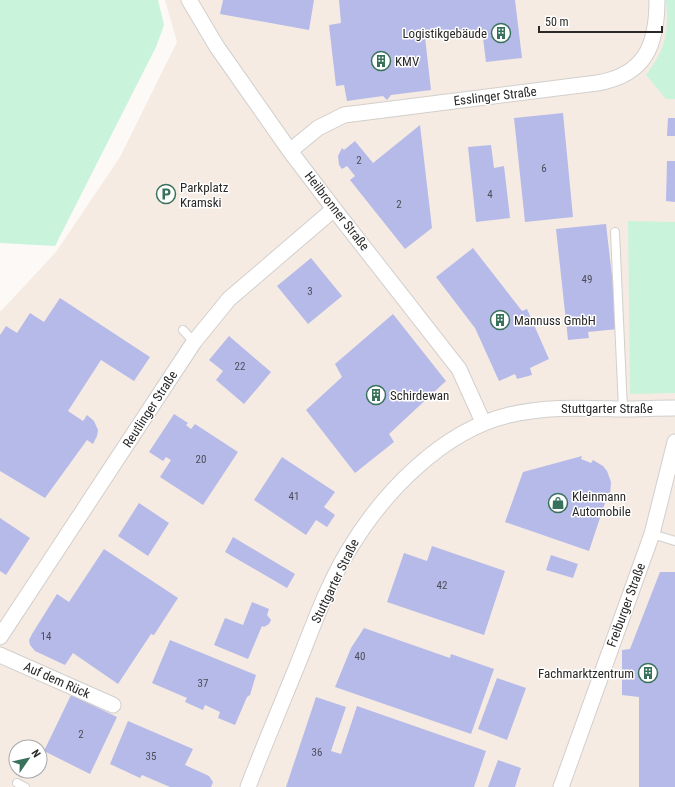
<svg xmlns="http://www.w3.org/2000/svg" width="675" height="787" font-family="'Roboto Condensed',sans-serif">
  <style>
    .built { fill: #f5ebe3; fill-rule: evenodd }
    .green { fill: #c9f4db }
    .building { fill: #b6bae9 }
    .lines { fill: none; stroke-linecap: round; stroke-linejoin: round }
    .lane-casing { stroke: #d2cfcc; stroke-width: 10 }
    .street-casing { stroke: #d2cfcc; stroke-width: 17 }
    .lane { stroke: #fff; stroke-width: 8 }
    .street { stroke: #fff; stroke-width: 15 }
    .labels { text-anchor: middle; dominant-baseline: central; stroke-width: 3; stroke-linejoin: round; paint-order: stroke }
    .number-label { font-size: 11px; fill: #4d4d58 }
    .poi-label { font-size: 13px; fill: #2a2928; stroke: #fff; text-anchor: start }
    .street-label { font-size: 13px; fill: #2a2928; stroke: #fff }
  </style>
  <rect width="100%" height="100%" fill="#fcf9f6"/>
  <!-- built -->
  <path class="built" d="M 165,0 L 675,0 L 675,787 L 0,787 L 0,312 L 56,252 L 120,157 L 177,42 ZM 16,747 L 40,747 L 40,771 L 16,771 Z"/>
  <!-- green -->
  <path class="green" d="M 0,0 L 158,0 L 164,25 L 156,47 L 55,246 L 0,243 Z
    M 666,0 L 675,0 L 675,99 L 666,99 L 646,75 C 666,49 669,32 666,0 Z
    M 628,221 L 675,222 L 675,393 L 630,394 Z"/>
  <!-- building -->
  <path class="building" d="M 223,0 L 314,0 L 309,30 L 220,14 Z
    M 339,0 L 515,0 L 522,58 L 486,62 L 482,30 L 425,37 L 431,90 L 391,95 L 387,100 L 383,96 L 347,101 L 344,85 L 336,86 L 329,25 L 341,23 Z
    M 563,113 L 573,217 L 525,222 L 514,118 Z
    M 668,118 L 675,118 L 675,136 L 667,136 Z
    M 420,125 L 432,228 L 405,249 L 350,180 L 355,176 L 347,166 L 342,169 L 339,165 L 338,156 L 342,148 L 344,150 L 355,141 L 373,163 Z
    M 491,145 L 494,168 L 504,166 L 510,218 L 476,222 L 468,147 Z
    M 667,161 L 675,161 L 675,202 L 666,201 Z
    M 606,224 L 618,329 L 588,332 L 589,338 L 568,340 L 556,229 Z
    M 473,248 L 522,311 L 527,309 L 549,359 L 530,368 L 532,375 L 517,379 L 515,374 L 499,381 L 475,328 L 436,277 Z
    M 311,258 L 342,296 L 308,324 L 277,286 Z
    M 60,298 L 150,357 L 134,381 L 101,360 L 68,411 L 83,421 L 87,415 L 94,421 L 98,430 L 97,436 L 93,444 L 87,440 L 45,498 L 0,471 L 0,335 L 6,326 L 17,333 L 30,313 L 44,322 Z
    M 393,314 L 446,381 L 389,434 L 394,442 L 355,473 L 306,410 L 342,377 L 335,364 Z
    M 229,336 L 271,372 L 244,404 L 216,380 L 223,371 L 209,360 Z
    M 174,414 L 188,423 L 186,425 L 191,429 L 195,424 L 238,452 L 203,505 L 160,477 L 171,460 L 166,457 L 163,461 L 149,452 Z
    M 582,456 L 581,459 L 591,463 L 593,460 L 603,466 L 607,471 L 611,482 L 610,494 L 606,493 L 603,503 L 605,503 L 589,551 L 505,522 L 523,472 Z
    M 282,457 L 335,492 L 324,507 L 335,515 L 327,527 L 316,520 L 306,535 L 254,500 Z
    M 139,503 L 169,523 L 148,556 L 118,536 Z
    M 0,518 L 30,538 L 6,575 L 0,571 Z
    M 233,537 L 295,574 L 287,588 L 225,552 Z
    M 432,546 L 505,571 L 484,635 L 387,602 L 404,553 L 427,561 Z
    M 104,549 L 178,598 L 154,635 L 151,634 L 118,684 L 73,653 L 65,665 L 35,651 L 30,645 L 29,640 L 32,634 L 57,594 L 69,602 Z
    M 551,555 L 578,564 L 573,578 L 546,570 Z
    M 660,572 L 675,572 L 675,787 L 639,787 L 639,697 L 622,695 L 622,650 L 630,649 Z
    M 252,602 L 269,609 L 267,615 L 271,620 L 269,624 L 264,627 L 262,626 L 248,659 L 214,645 L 225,618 L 243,625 Z
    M 364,628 L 450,658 L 451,654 L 494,669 L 471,734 L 335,687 L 351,648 Z
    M 170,640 L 256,675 L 250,695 L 247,697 L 235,725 L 218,718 L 220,712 L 205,705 L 203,710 L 185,702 L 187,698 L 152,683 Z
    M 497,678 L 526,688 L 507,740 L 478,729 Z
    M 71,695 L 117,717 L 90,774 L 44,751 Z
    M 316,697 L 346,707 L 331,751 L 341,754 L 357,706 L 486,751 L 474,787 L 286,787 Z
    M 128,721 L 193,749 L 185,765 L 209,776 L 213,782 L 211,787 L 170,787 L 142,775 L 140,778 L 110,764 Z
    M 498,760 L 521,768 L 515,787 L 488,787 Z"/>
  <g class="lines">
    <defs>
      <path id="lane" d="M 615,232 L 623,409
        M 183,330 L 194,342
        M 652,534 L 675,541
        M 17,783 L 25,787"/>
      <path id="street" d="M 189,0 L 217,47 L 290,151 L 334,209 L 459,369 L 483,422
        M 290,151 L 318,128 L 344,115 L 597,83 C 646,75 657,44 657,0
        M 0,637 L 194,342 L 229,299 L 334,209
        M 0,655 L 113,705
        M 248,787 C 263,748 279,710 295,671 C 311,632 325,590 347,553 C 381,495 441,431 509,415 C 546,406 583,408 620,409 C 639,409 657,408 675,408
        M 561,787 L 652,534 L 675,442"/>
    </defs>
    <!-- lane casing -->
    <use href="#lane" class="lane-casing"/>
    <!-- street casing -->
    <use href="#street" class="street-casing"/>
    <!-- lane -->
    <use href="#lane" class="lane"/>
    <!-- street -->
    <use href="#street" class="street"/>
  </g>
  <!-- icons -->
  <defs>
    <symbol id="building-ring" viewBox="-11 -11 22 22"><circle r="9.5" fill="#fff" stroke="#39725b" stroke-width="1.5"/><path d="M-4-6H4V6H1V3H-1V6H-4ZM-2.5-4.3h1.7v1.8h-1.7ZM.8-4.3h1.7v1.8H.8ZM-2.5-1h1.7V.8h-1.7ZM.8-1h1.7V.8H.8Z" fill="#39725b"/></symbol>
    <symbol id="parking-ring" viewBox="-11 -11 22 22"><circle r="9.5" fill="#fff" stroke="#39725b" stroke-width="1.5"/><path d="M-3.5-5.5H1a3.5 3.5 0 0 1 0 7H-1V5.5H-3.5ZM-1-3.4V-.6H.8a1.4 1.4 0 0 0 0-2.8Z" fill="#39725b"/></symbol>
    <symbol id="shop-ring" viewBox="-11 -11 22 22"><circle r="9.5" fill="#fff" stroke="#39725b" stroke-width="1.5"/><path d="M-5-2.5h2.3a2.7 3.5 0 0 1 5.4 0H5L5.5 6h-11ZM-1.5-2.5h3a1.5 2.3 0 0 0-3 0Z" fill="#39725b"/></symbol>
  </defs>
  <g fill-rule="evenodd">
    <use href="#building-ring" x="490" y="22" width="22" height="22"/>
    <use href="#building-ring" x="370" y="50" width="22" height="22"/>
    <use href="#parking-ring" x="155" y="183" width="22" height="22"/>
    <use href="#building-ring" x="489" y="309" width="22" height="22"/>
    <use href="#building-ring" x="365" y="384" width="22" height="22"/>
    <use href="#shop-ring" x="547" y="492" width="22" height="22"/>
    <use href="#building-ring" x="637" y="662" width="22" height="22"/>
  </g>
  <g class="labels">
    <!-- number labels -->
    <g class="number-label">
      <text x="359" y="160">2</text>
      <text x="544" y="168">6</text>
      <text x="490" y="194">4</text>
      <text x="399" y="204">2</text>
      <text x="587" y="279">49</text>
      <text x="310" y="291">3</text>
      <text x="240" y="366">22</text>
      <text x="201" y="459">20</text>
      <text x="294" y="496">41</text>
      <text x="442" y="585">42</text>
      <text x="46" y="636">14</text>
      <text x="360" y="656">40</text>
      <text x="203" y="683">37</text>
      <text x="81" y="734">2</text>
      <text x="317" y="752">36</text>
      <text x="151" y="756">35</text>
    </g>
    <!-- poi labels -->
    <g class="poi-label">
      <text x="487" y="33" text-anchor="end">Logistikgebäude</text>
      <text x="395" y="61">KMV</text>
      <text x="180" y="187">Parkplatz<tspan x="180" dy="15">Kramski</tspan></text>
      <text x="514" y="320">Mannuss GmbH</text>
      <text x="390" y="395">Schirdewan</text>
      <text x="572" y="496">Kleinmann<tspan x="572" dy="15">Automobile</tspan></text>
      <text x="634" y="673" text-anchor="end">Fachmarktzentrum</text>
    </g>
    <!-- street labels -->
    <g class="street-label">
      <text transform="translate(495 96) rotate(-7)">Esslinger Straße</text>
      <text transform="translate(337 211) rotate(52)">Heilbronner Straße</text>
      <text x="607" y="408">Stuttgarter Straße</text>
      <text transform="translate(150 409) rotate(-57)">Reutlinger Straße</text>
      <text transform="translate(335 581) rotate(-64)">Stuttgarter Straße</text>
      <text transform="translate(626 605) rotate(-70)">Freiburger Straße</text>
      <text transform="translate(57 680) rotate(24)">Auf dem Rück</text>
    </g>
  </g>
  <!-- north arrow -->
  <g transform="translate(28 759) rotate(56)"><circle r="19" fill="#ffffff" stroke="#aaa9a9"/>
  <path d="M0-3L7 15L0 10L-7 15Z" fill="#39725b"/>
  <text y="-6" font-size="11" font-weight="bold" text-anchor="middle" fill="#2a2928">N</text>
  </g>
  <!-- scale -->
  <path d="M539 26v6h123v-6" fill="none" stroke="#2a2928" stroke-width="2"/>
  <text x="545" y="26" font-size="12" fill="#2a2928" stroke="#ffffff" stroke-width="3" paint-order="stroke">50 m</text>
</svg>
